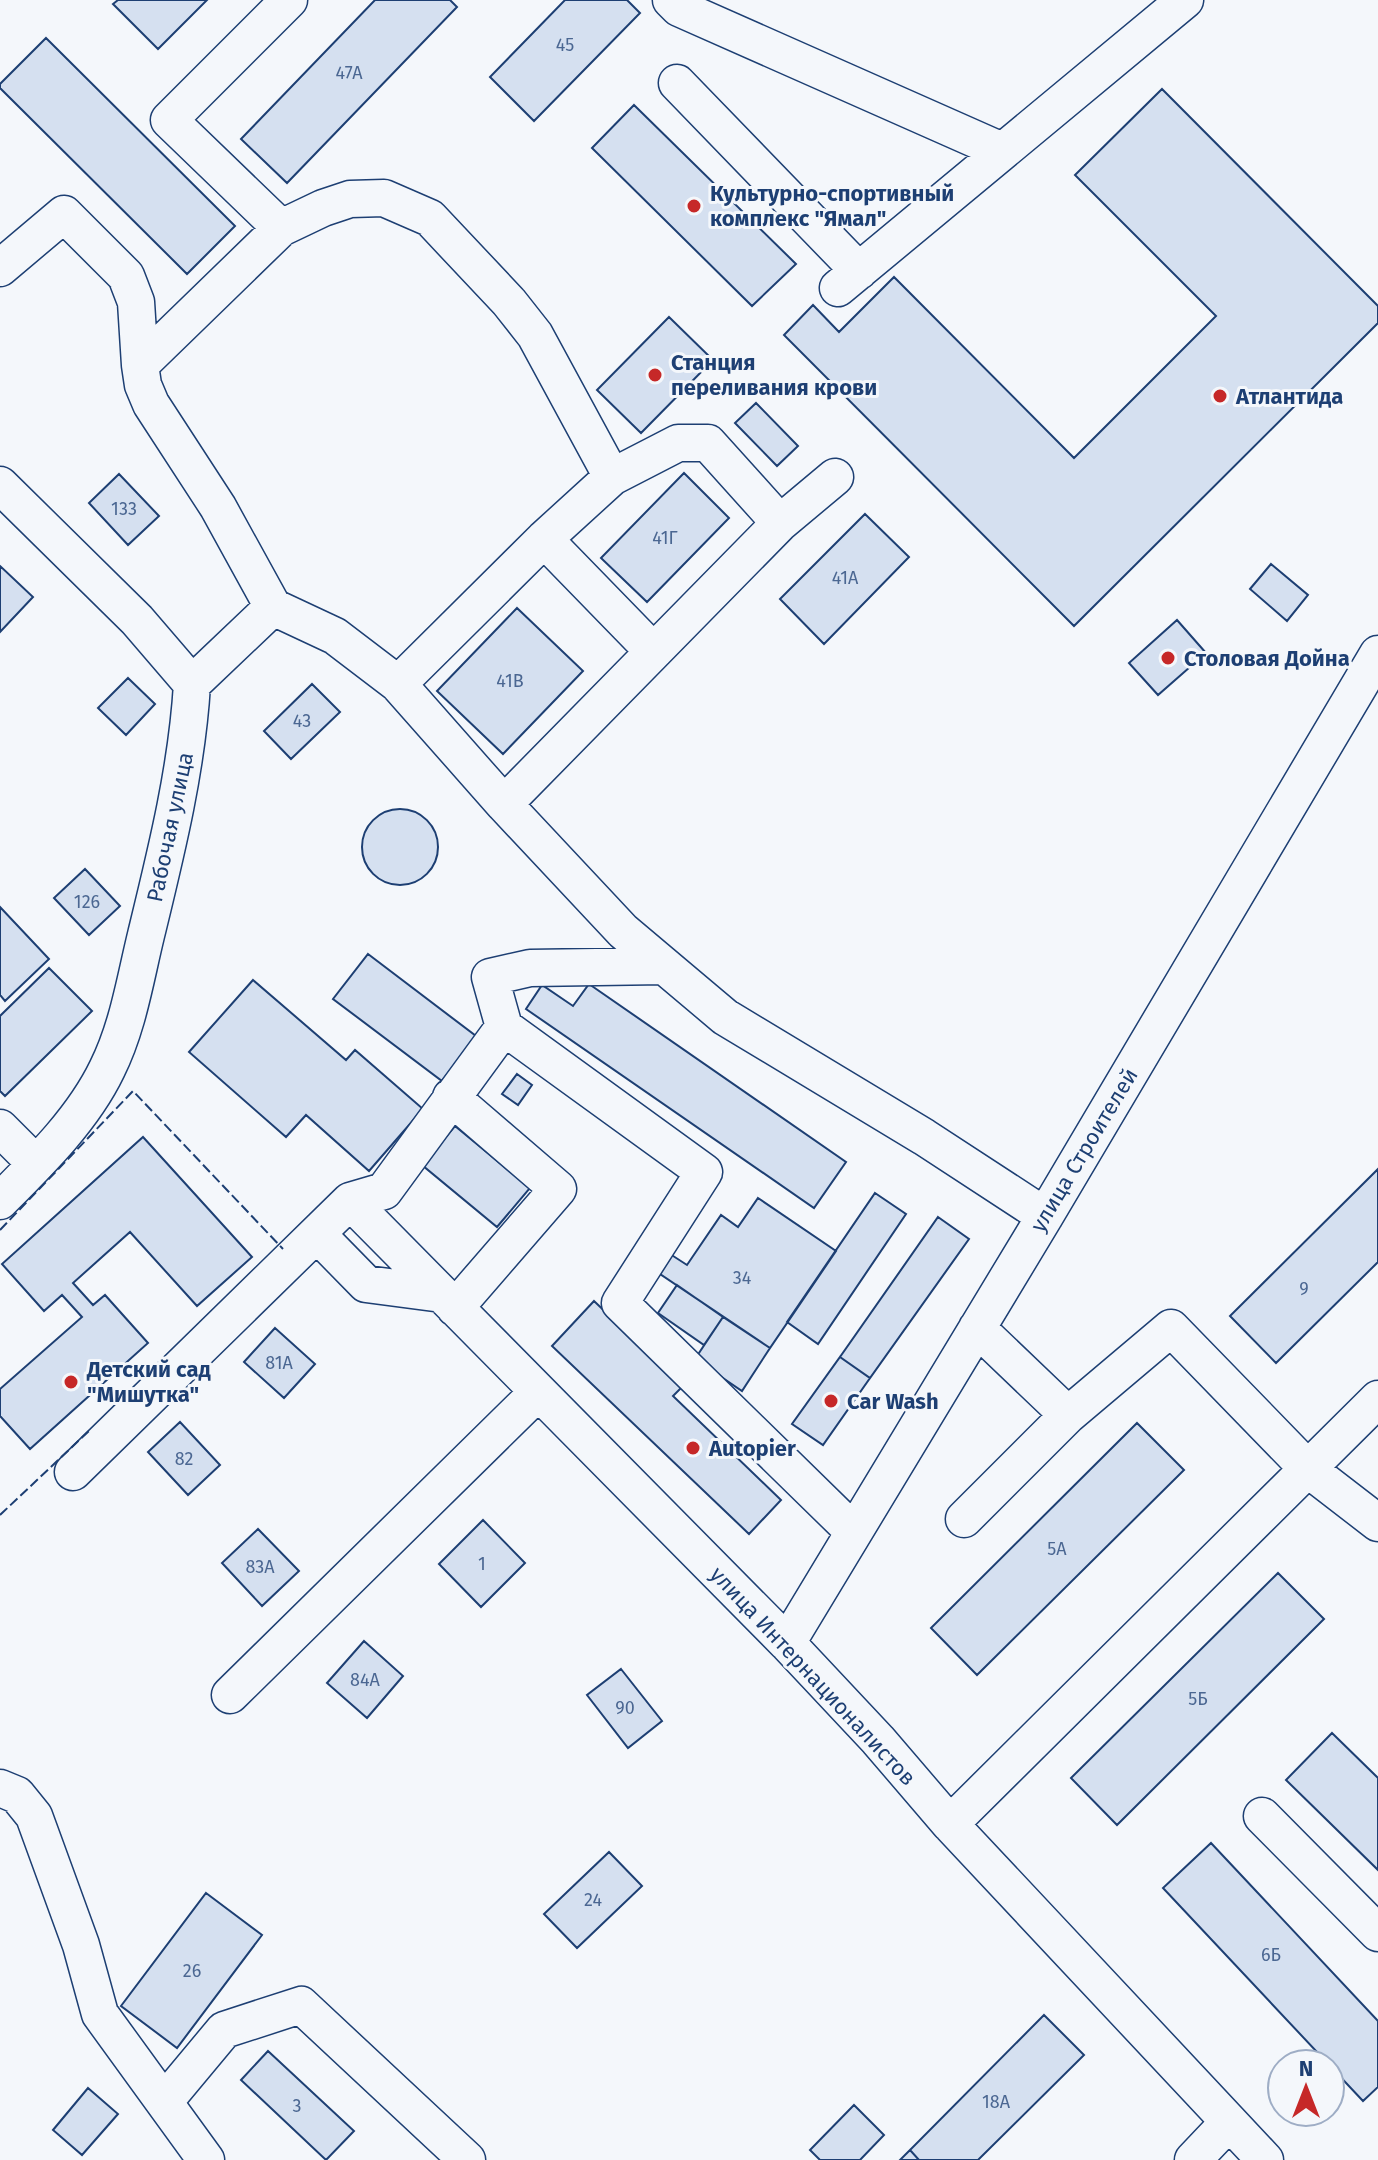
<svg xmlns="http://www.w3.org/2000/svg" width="1378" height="2160" font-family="'Fira Sans',sans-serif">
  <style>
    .building { fill: #d5e0f0; stroke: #1d3f73; stroke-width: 2 }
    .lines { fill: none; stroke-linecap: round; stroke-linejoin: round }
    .minor-casing { stroke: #1d3f73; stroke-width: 39 }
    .minor { stroke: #f4f7fb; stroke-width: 36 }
    .fence { stroke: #1d3f73; stroke-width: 2; stroke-dasharray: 10 4; stroke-linecap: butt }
    .poi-dot { fill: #c62828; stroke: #f4f7fb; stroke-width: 3 }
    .labels { text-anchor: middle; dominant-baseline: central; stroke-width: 6; stroke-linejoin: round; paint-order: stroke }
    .number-label { font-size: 18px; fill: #4b6792 }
    .poi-label { font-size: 22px; font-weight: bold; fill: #1d3f73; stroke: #f4f7fb; text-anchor: start }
    .street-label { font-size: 22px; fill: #1d3f73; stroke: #f4f7fb }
  </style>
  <rect width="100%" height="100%" fill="#f4f7fb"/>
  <!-- building -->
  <path class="building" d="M 118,0 L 207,0 L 158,49 L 113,4 Z
    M 375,0 L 450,0 L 457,7 L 287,183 L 241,139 Z
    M 565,0 L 627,0 L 640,13 L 534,121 L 490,77 Z
    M 46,38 L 235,226 L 187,274 L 0,88 L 0,84 Z
    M 1162,89 L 1378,306 L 1378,323 L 1074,626 L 784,335 L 813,305 L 839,332 L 894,277 L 1074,458 L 1216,316 L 1075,175 Z
    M 634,105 L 796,264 L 752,306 L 592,148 Z
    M 669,317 L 713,360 L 641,433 L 597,390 Z
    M 756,403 L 798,446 L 777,466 L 735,423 Z
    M 684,473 L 729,518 L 647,602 L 601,558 Z
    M 119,474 L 159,516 L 128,545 L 89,503 Z
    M 865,514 L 909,557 L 824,644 L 780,599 Z
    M 1271,564 L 1308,595 L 1287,621 L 1250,589 Z
    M 0,566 L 33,597 L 0,632 Z
    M 517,608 L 583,671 L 503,754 L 437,691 Z
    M 1177,620 L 1206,653 L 1158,695 L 1129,663 Z
    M 128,678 L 155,704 L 126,735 L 98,708 Z
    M 312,684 L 340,712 L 291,759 L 264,731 Z
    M362 847a38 38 0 1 1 76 0a38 38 0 1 1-76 0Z
    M 85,869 L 120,906 L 89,935 L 54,898 Z
    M 0,907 L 49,959 L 5,1001 L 0,995 Z
    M 368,954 L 476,1036 L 442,1081 L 333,999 Z
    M 49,968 L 92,1011 L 5,1096 L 0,1091 L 0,1016 Z
    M 253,980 L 346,1060 L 355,1050 L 423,1109 L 369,1171 L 306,1115 L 286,1137 L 189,1052 Z
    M 589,984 L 846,1162 L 814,1208 L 526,1009 L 542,985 L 573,1006 Z
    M 517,1074 L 532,1085 L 518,1105 L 502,1094 Z
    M 455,1126 L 530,1188 L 497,1227 L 422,1165 Z
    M 143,1137 L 252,1257 L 197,1306 L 130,1232 L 73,1283 L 93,1305 L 105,1295 L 148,1343 L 30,1449 L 0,1416 L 0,1389 L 82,1317 L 62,1295 L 44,1311 L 2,1264 Z
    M 1378,1169 L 1378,1262 L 1276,1363 L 1230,1316 Z
    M 875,1193 L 906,1214 L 818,1344 L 787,1322 Z
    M 758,1198 L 836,1251 L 770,1348 L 654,1270 L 667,1252 L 687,1265 L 721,1215 L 738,1227 Z
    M 938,1217 L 969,1239 L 870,1378 L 840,1357 Z
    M 677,1285 L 723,1317 L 704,1345 L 658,1313 Z
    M 594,1301 L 683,1386 L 673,1396 L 781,1500 L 749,1534 L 552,1346 Z
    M 723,1317 L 770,1348 L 742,1391 L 695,1359 Z
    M 275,1328 L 315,1364 L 284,1398 L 244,1362 Z
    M 840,1357 L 870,1378 L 823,1445 L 792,1424 Z
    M 180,1422 L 220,1465 L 188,1495 L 148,1452 Z
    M 1137,1423 L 1184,1470 L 977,1675 L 931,1628 Z
    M 483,1520 L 525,1563 L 481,1607 L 439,1564 Z
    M 258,1529 L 299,1571 L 262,1606 L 222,1563 Z
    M 1278,1573 L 1324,1619 L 1117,1825 L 1071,1778 Z
    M 364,1641 L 403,1676 L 367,1718 L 327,1683 Z
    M 621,1669 L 662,1721 L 628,1748 L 587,1695 Z
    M 1332,1733 L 1378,1778 L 1378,1870 L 1286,1780 Z
    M 1211,1843 L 1378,2021 L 1378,2087 L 1363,2101 L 1163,1888 Z
    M 609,1852 L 642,1886 L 577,1948 L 544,1914 Z
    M 206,1893 L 262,1935 L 177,2048 L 121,2006 Z
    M 1044,2015 L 1084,2055 L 978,2160 L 919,2160 L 910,2150 Z
    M 268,2051 L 354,2131 L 326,2160 L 241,2080 Z
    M 88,2088 L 118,2114 L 82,2155 L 53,2130 Z
    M 854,2105 L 884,2135 L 860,2160 L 820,2160 L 810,2150 Z
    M 910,2150 L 919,2160 L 900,2160 Z"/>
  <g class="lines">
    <defs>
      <path id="minor" d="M 671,0 L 679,8 L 1002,151
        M 677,83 L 859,271
        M 281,228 L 169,120 L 289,0
        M 0,268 L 64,214 L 126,276 L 136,302 L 140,365 L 143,385 L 151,404 L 218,507 L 273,607
        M 838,288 L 1185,0
        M 140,365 L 281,228 L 323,208 L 350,199 L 384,198 L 430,218 L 509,302 L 535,335 L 612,477
        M 0,485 L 137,620 L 192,684 C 187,769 166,853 146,935 C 135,980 128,1027 107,1069 C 83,1119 39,1162 0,1201
        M 780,523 L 835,477
        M 544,539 L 652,650
        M 192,684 L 273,607 L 335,636 L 398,684 L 504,804 L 623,931 L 725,1017 L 924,1137 L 1045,1216
        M 398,684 L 544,539 L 612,477 L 678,443 L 708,443 L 780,523 L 504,804
        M 504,1027 L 704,1172 L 620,1303 L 854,1532
        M 451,1097 L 558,1189 L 455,1308
        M 0,1128 L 36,1164
        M 350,1201 L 787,1643 L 878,1740 L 950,1824 L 1265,2160
        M 317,1234 L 366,1284 L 442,1294
        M 977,1328 L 1068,1415
        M 73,1472 L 350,1201 L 384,1191 L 504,1027 L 490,977 L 530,968 L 664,966
        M 964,1519 L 1068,1415 L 1171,1328 L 1308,1469 L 1378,1523
        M 787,1643 L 1045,1216 L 1378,654
        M 230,1695 L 538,1392
        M 0,1788 L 17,1795 L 34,1816 L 81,1945 L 100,2014 L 206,2160
        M 1262,1816 L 1378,1933
        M 950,1824 L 1378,1399
        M 164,2102 L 224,2030 L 301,2005 L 467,2160
        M 1193,2160 L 1229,2122"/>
    </defs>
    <!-- minor casing -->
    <use href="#minor" class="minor-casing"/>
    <!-- minor -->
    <use href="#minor" class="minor"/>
    <!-- fence -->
    <path class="fence" d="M 0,1230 L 133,1091 L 283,1249
      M 0,1515 L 90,1430"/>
  </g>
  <!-- markers -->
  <g class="poi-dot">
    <circle cx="694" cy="206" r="8"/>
    <circle cx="655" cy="375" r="8"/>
    <circle cx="1220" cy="396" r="8"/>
    <circle cx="1168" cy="658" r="8"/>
    <circle cx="71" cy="1382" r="8"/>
    <circle cx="831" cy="1401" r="8"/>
    <circle cx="693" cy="1448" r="8"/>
  </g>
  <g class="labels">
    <!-- number labels -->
    <g class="number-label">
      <text x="565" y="45">45</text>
      <text x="349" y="73">47А</text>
      <text x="124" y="509">133</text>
      <text x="665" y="538">41Г</text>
      <text x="845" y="578">41А</text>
      <text x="510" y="681">41В</text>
      <text x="302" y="721">43</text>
      <text x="87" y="902">126</text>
      <text x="742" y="1278">34</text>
      <text x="1304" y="1289">9</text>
      <text x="279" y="1363">81А</text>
      <text x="184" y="1459">82</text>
      <text x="1057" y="1549">5А</text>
      <text x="482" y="1564">1</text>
      <text x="260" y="1567">83А</text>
      <text x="365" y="1680">84А</text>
      <text x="1198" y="1699">5Б</text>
      <text x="625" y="1708">90</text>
      <text x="593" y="1900">24</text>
      <text x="1271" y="1955">6Б</text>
      <text x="192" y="1971">26</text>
      <text x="996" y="2102">18А</text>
      <text x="297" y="2106">3</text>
    </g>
    <!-- poi labels -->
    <g class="poi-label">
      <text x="710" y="193">Культурно-спортивный<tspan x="710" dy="25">комплекс "Ямал"</tspan></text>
      <text x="671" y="362">Станция<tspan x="671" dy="25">переливания крови</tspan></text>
      <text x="1236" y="396">Атлантида</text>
      <text x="1184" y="658">Столовая Дойна</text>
      <text x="87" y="1369">Детский сад<tspan x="87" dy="25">"Мишутка"</tspan></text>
      <text x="847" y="1401">Car Wash</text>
      <text x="709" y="1448">Autopier</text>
    </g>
    <!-- street labels -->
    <g class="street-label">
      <text transform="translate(170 827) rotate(-78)">Рабочая улица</text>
      <text transform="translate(1084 1150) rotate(-59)">улица Строителей</text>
      <text transform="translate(813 1676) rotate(47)">улица Интернационалистов</text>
    </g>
  </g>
  <!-- north arrow -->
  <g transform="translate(1306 2088)"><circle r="38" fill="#f4f7fb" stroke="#9eadc5" stroke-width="2"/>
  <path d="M0-6L14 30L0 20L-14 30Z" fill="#c62828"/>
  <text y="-12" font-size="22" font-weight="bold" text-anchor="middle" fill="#1d3f73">N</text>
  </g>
</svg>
